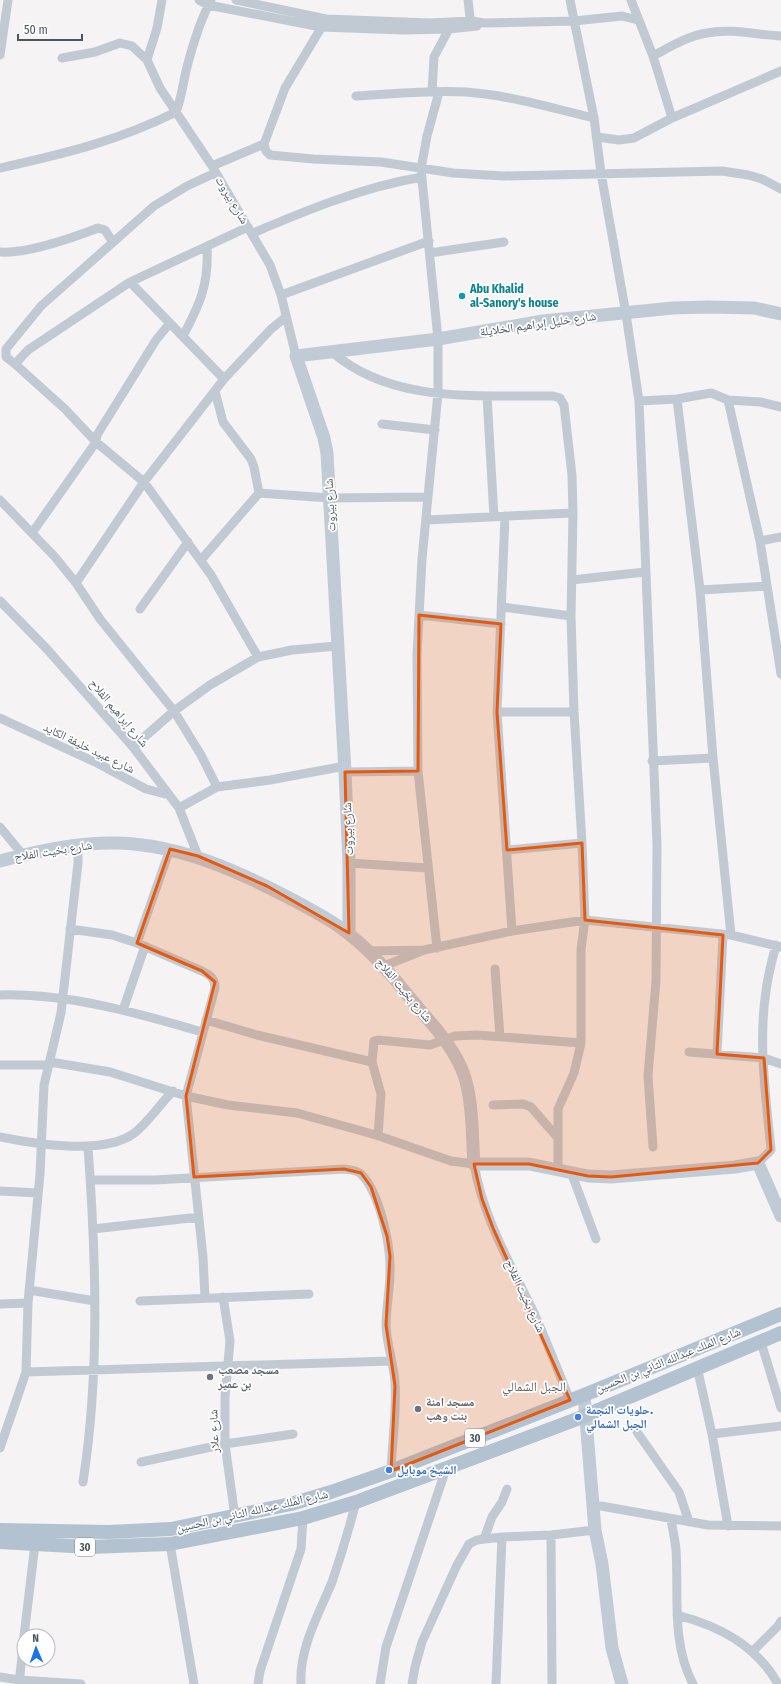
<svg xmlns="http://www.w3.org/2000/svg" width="781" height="1684" font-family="'Fira Sans Condensed','Noto Naskh Arabic',sans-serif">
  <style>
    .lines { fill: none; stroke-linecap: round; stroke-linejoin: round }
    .street { stroke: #c1cad2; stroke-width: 9 }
    .secondary { stroke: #c1cbd6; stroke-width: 13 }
    .primary { stroke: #b3c2d1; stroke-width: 14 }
    .marked { fill: #e8590c; fill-opacity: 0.2; stroke: #e8590c; stroke-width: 3; stroke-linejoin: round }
    .culture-dot { fill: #0f9aa8; stroke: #fff; stroke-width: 1.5 }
    .worship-dot { fill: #6b7280; stroke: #fff; stroke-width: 1.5 }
    .shop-dot { fill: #3f7fe0; stroke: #fff; stroke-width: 1.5 }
    .labels { text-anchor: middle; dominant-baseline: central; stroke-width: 3.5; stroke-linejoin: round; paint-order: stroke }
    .shield { fill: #fff; stroke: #808990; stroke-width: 1 }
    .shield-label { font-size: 11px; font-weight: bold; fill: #4a5661 }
    .street-label { font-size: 12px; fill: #4a5661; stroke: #fff }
    .culture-label { font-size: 12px; font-weight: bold; fill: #0d838f; stroke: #fff; text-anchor: start }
    .worship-label { font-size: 12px; font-weight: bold; fill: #5b616d; stroke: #fff; text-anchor: start }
    .shop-label { font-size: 12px; font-weight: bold; fill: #366cbe; stroke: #fff; text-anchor: start }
    .neighbourhood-label { font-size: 13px; fill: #5f6368; stroke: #fff }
  </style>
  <rect width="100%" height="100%" fill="#f5f3f3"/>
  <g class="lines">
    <!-- street -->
    <path class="street" d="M 199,0 L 208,5 L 321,27 L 403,30 L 449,29 L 477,26
      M 236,0 L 326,19 L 430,23 L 471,21 L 484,23 L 574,21 L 622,16 L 638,20
      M 468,0 L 471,26
      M 570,0 L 594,118 L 601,173 L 626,314 L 639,401 L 657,845 L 656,981 L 648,1076 L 653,1147
      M 631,0 L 653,56 L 672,118
      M 0,55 L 8,0
      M 653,56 C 670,47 687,36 707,33 C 731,28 757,35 781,36
      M 62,58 L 95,52 L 120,43 L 132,46 L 147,60 L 160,88 L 212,166 L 270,265 L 281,295 L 296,356
      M 147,60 L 157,28 L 162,0
      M 432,92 L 434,57 L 449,29
      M 356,96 C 393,94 429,90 466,92 C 509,95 552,108 594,118
      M 597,137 L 619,140 L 634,138 L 672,118 L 781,71
      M 264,144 L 266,151 L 270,155 L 313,159 L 381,162 L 453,173 L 504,176 L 722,171 L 748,175 L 762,179 L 781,189
      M 212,166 L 264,144 L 285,88 L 324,23
      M 0,168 C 63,154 118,141 176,112 C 182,97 183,82 187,67 C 193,44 200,21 211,0
      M 248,227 L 130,282 L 28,350 L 15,364 L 65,409 L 96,442 L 144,482 L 211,575 L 258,657
      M 253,233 C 307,210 363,187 422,177
      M 0,252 C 28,254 72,238 98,228 L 105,230 L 112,241
      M 430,253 L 504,242
      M 281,295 L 429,241
      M 183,336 C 200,304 209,284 207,246
      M 332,352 C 392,404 478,395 553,396 L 560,398 L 564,405 L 572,475 L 573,513 L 571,616 L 574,712 L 582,843 L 585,920 L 581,949 L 581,1043 L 574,1073 L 558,1109 L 558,1168
      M 15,364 L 6,357 L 6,349 L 41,306 L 154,206 L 187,186 L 215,173
      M 224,379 L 271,329 L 286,317
      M 487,396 L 494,517
      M 677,399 L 700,590 L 713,758 L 731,935
      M 728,400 L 760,402 L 781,407
      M 639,401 L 677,399 L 711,393 L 728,400 L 760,541 L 781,674
      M 382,424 L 435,430
      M 259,493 L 330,498 L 428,497
      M 0,500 L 55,557 L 76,583 L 100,619 L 174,711 L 201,755 L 217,787
      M 505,516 L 497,712 L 512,931
      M 426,520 L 573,513
      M 32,533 L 96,442 L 97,435 L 156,340 L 170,323
      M 760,541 L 781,537
      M 201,560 L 259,493 L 254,467 L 251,459 L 223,422 L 215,391
      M 572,580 L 645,572
      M 76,583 L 144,482 L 224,379 L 130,282
      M 700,590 L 767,586
      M 0,601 L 46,648 L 133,747 L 179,808 L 198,856
      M 502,607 L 571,616
      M 140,609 L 188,542
      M 419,615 L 501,624
      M 497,712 L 574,712
      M 0,718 L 97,763 L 146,789 L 169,795
      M 133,747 L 174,711 L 210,685 L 258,657 L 292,650 L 337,646
      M 652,761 L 713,758
      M 345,772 L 418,771
      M 179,808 L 217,787 L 270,780 L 345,766
      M 0,827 L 23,855
      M 507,850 L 582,843
      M 349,863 L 428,868
      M 70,929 L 112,935 L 137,943 L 202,971 C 210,975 215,978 215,988 L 186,1096 L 203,1257 L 205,1298
      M 137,943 L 170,849
      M 437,948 L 418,771 L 417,655 L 422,559 L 438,393 L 438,339 L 421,169 L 427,136 L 439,92
      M 370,951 L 424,950 L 512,931 L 585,920 L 731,935 L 781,947
      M 384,966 L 424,950
      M 495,969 L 500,1036
      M 0,995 C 67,993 138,1013 202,1032
      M 123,1010 L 145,946
      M 206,1020 L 257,1035 L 372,1062
      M 689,1052 L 764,1058 L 781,1064
      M 717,1054 L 723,935
      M 50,1062 L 110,1072 L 186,1096 L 228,1105 L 297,1113 L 376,1135 L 451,1161 L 474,1164 C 483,1218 511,1265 534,1313 C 547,1342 558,1371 570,1400
      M 0,1065 L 48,1065
      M 493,1105 L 523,1104 L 531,1107 L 558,1138
      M 378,1136 L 381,1094 L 372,1062 L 374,1041 L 378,1040 L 430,1045 L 455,1036 L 477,1035 L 581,1043
      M 0,1137 C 34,1144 103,1155 133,1134 C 147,1124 160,1104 173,1091
      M 758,1163 L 771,1150 C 766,1098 758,1043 766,991 C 768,975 772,960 776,945
      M 571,1172 L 596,1239
      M 90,1180 L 155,1180 L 344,1169 C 350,1170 357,1170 361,1174 C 380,1193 391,1246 390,1272 C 390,1290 386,1308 386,1326 C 387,1346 394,1364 395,1383 C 397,1412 392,1442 391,1471
      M 0,1191 L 38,1193
      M 93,1229 L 199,1217
      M 29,1290 L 95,1301
      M 223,1297 L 230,1341 L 225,1397 L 225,1444 L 235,1517
      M 140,1301 L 309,1294
      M 0,1304 L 28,1303
      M 761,1342 L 781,1408
      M 697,1367 L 712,1434 L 728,1526
      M 26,1372 L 391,1361
      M 637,1432 L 679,1492 L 689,1522
      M 712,1434 L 781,1426
      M 0,1448 L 26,1372 L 28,1303 L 40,1174 L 44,1085 L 61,1013 L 78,863 L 78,845
      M 141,1462 L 225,1444 L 293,1434
      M 83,1482 C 100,1372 96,1258 88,1147
      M 601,1506 L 708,1525 L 781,1526
      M 671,1520 C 673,1530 675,1540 676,1550 C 679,1596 671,1642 693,1684
      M 551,1535 L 552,1684
      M 484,1539 L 492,1517 L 502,1502 L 507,1489
      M 170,1544 L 194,1684
      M 677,1615 C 719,1626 756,1645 778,1684
      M 24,1636 L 35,1544
      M 753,1651 L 778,1626 L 781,1621
      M 0,1677 L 19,1680 L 81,1684
      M 19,1684 L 24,1638
      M 258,1684 L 260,1671 L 301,1549 L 303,1518
      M 301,1684 C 299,1648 319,1614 332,1582 C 341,1556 349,1529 356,1502
      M 380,1684 L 386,1647 L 447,1466
      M 412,1684 L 415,1667 L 422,1642 L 457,1565 L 469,1544 L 477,1540 L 502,1537 L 551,1535 L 595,1530
      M 496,1684 L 502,1537"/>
    <!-- secondary -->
    <path class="secondary" d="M 0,861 C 38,851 78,842 118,843 C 182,845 240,872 295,901 C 313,911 334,921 350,935 C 373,953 392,975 410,998 C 430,1022 456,1048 465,1078 C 473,1105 472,1136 474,1164 L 529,1164 L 588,1176 L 611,1177 L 735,1167 L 758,1163 L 781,1216
      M 349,933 L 349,863 L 345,772 L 327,453 L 324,438 L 296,356 L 438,339 L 543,321 L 673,308 L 708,307 L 754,308 L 781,314
      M 584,1395 L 595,1530 L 602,1564 L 612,1648 L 622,1684"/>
    <!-- primary -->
    <path class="primary" d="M 0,1530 L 109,1532 L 171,1529 L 291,1504 L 331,1492 L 391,1471 L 584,1395 L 781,1314
      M 0,1542 L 89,1547 L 170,1544 L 303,1518 L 356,1502 L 577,1419 L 781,1333"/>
  </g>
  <!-- marked area -->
  <path class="marked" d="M 419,615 L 501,624 L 497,712 L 507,850 L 582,843 L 585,920 L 723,935 L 717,1054 L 764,1058 L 771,1150 L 758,1163 L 611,1177 L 588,1176 L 529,1164 L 474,1164 L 482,1199 L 493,1228 L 570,1400 L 391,1471 L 395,1386 L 386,1325 L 390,1256 L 387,1236 L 371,1187 L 361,1173 L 344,1169 L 194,1177 L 186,1096 L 215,982 L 202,971 L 137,943 L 170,849 L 198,856 L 267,886 L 349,933 L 345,772 L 418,771 Z"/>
  <!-- markers -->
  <circle class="culture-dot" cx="462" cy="296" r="4"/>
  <g class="worship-dot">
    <circle cx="210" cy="1377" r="4"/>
    <circle cx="418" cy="1409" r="4"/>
  </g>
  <g class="shop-dot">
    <circle cx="578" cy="1417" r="4"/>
    <circle cx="389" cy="1470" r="4"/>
  </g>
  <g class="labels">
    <!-- shield labels -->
    <g class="shield">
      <rect x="465" y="1429" width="20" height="18" rx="3"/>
      <rect x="75" y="1538" width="20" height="18" rx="3"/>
    </g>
    <g class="shield-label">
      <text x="475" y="1438">30</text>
      <text x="85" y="1547">30</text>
    </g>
    <!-- street labels -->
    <g class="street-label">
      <text transform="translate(232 200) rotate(59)">شارع بيروت</text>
      <text transform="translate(538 324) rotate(-8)">شارع خليل إبراهيم الخلايلة</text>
      <text transform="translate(330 505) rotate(-93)">شارع بيروت</text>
      <text transform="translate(119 713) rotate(50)">شارع إبراهيم الفلاح</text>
      <text transform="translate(89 748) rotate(26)">شارع عبيد خليفة الكايد</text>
      <text transform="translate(348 829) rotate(-92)">شارع بيروت</text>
      <text transform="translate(53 851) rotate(-9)">شارع بخيت الفلاح</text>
      <text transform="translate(404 990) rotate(50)">شارع بخيت الفلاح</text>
      <text transform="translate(525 1296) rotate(65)">شارع بخيت الفلاح</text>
      <text transform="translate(668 1360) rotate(-22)">شارع الملك عبدالله الثاني بن الحسين</text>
      <text transform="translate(214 1431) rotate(-92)">شارع علار</text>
      <text transform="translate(252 1511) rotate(-13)">شارع الملك عبدالله الثاني بن الحسين</text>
    </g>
    <!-- culture labels -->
    <g class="culture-label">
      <text x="470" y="289">Abu Khalid<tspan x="470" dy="14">al-Sanory's house</tspan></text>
    </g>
    <!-- worship labels -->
    <g class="worship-label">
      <text x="218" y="1370">مسجد مصعب<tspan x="218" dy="14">بن عمير</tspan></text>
      <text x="426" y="1402">مسجد امنة<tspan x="426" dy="14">بنت وهب</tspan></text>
    </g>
    <!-- shop labels -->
    <g class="shop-label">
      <text x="586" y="1410">حلويات النجمة.<tspan x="586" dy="14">الجبل الشمالي</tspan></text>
      <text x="397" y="1470">الشيخ موبايل</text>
    </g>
    <!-- neighbourhood labels -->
    <g class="neighbourhood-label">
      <text x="534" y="1386">الجبل الشمالي</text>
    </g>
  </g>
  <!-- north arrow -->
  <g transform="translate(36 1648) rotate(358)"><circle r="19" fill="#ffffff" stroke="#b7bbc0"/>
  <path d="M0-3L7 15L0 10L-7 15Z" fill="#1a73e8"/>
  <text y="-6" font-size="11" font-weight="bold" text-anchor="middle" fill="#4a5661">N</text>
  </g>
  <!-- scale -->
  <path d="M18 34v6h64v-6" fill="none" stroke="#4a5661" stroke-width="2"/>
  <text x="24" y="34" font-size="12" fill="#4a5661" stroke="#ffffff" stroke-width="3" paint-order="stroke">50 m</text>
</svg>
